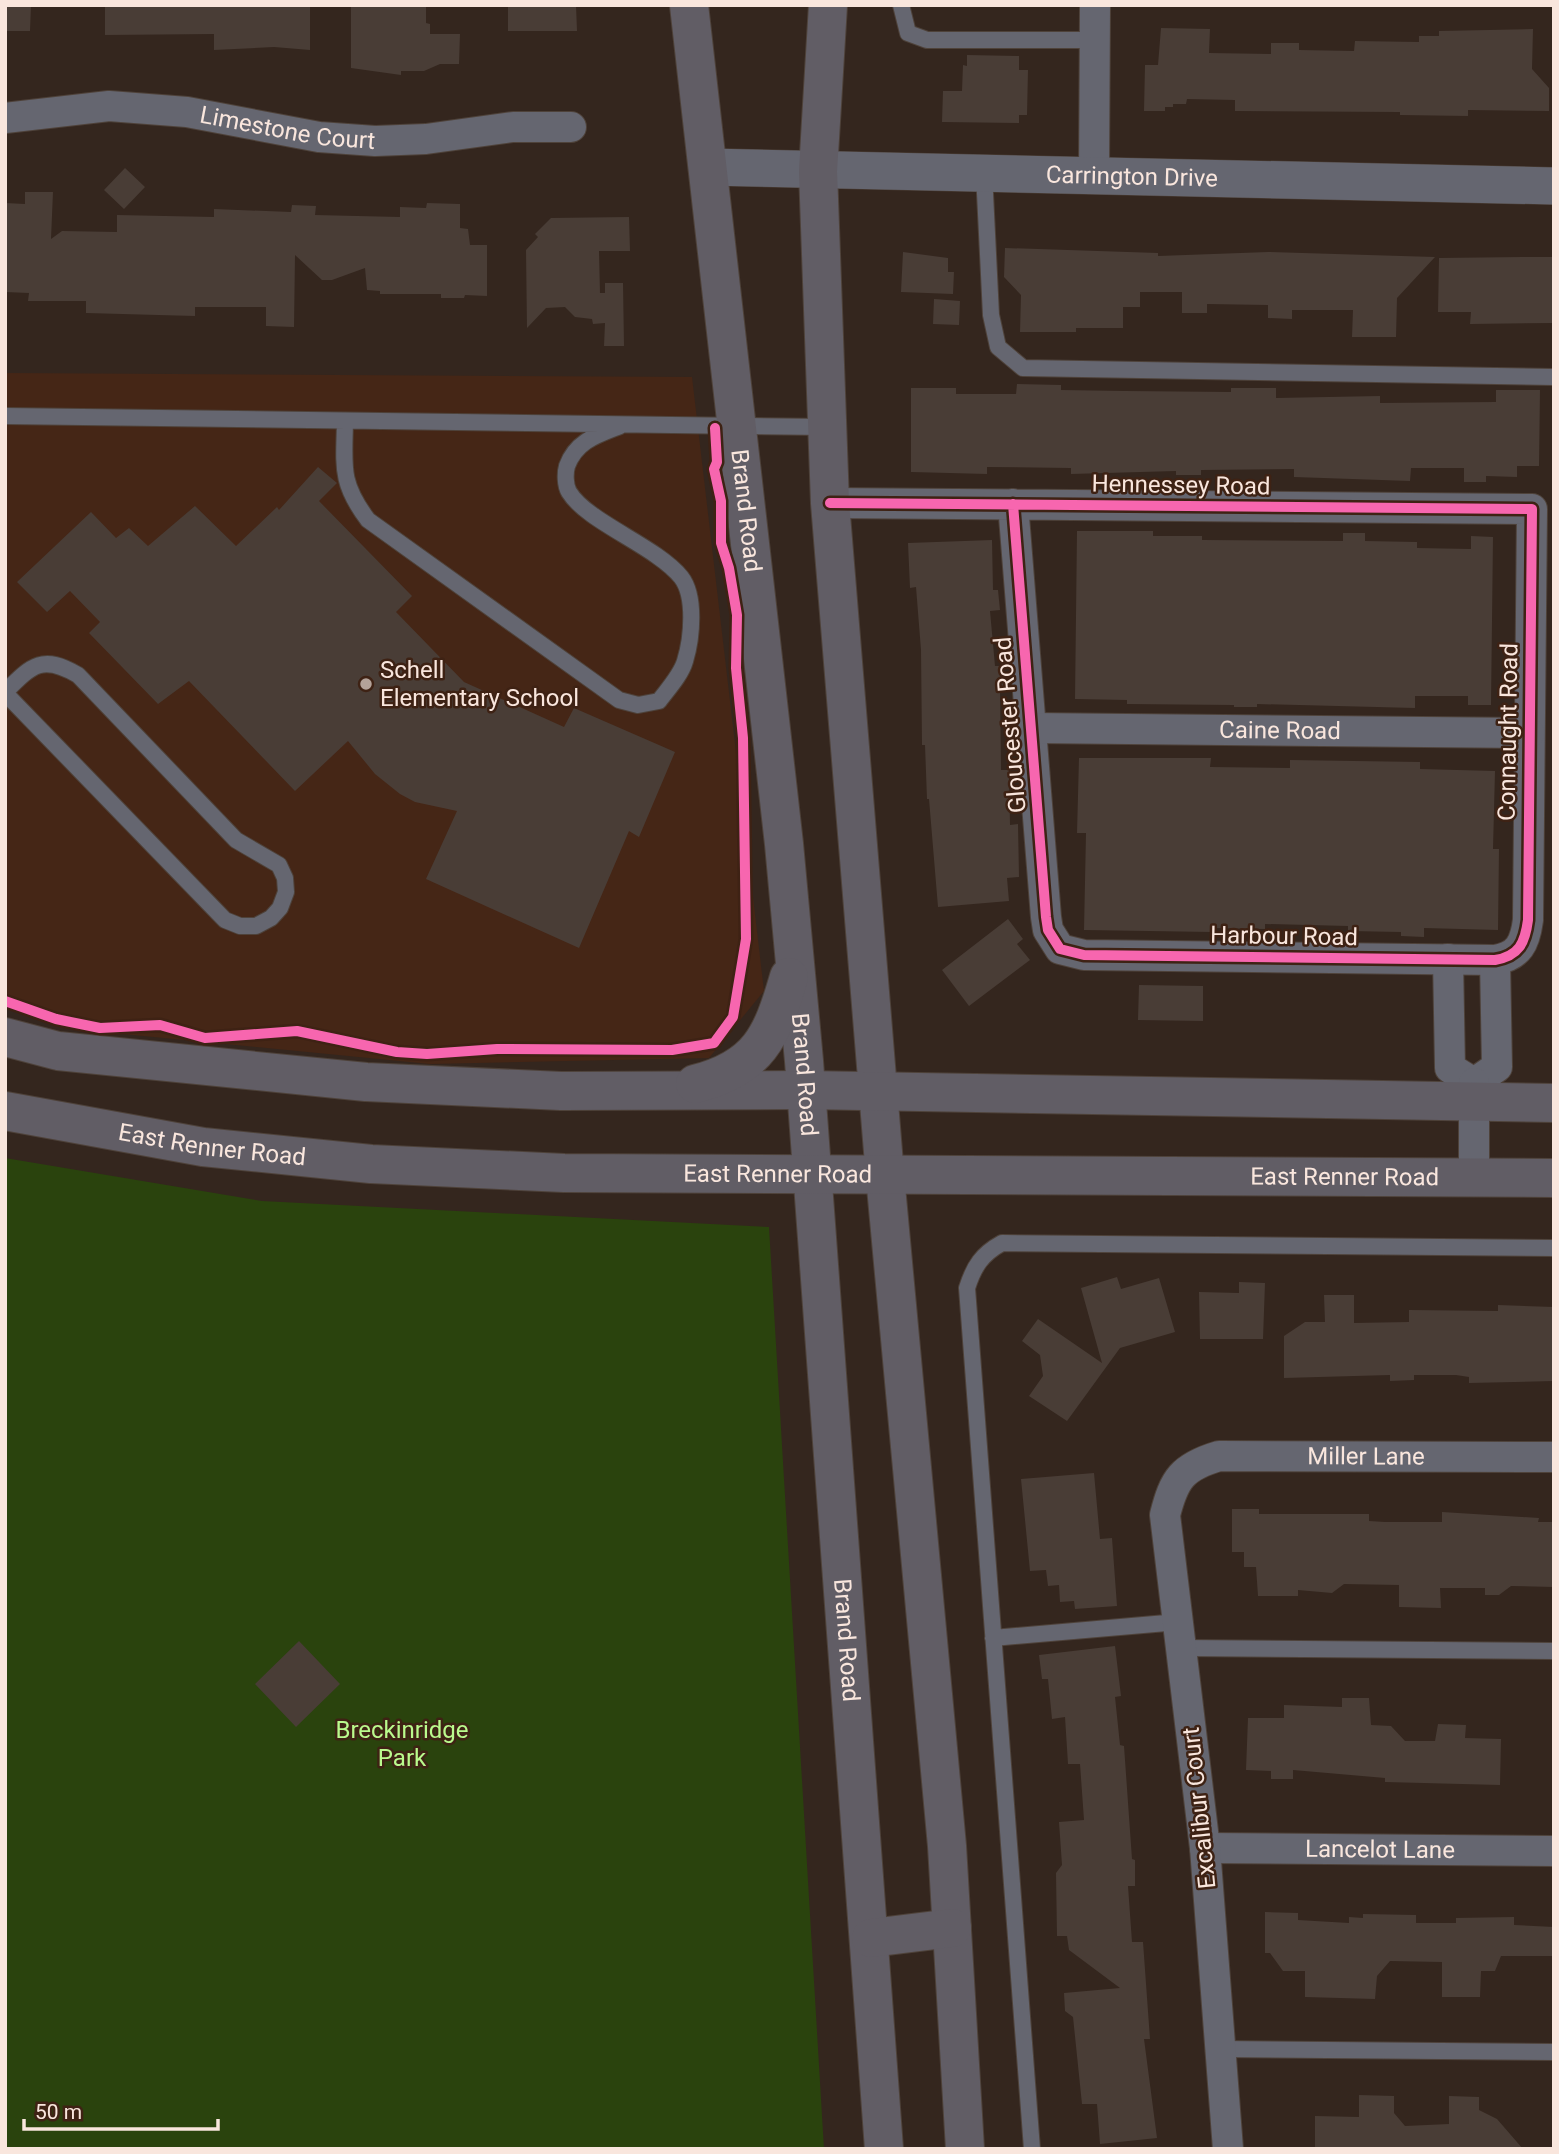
<svg xmlns="http://www.w3.org/2000/svg" width="1559" height="2154" font-family="Roboto,sans-serif">
  <style>
    .built { fill: #452616 }
    .green { fill: #2a430d }
    .building { fill: #493d36 }
    .lines { fill: none; stroke-linecap: round; stroke-linejoin: round }
    .service-casing { stroke: #4e423a; stroke-width: 18 }
    .minor-casing { stroke: #4e423a; stroke-width: 32 }
    .tertiary-casing { stroke: #4e423a; stroke-width: 38 }
    .secondary-casing { stroke: #4e423a; stroke-width: 40 }
    .service { stroke: #656670; stroke-width: 16 }
    .minor { stroke: #656670; stroke-width: 30 }
    .tertiary { stroke: #656670; stroke-width: 37 }
    .secondary { stroke: #615d65; stroke-width: 38 }
    .cycleway-casing { stroke: #3e2214; stroke-width: 15 }
    .cycleway { stroke: #f766af; stroke-width: 10 }
    .poi-dot { fill: #b4a39a; stroke: #3e2214; stroke-width: 2.5 }
    .labels { text-anchor: middle; dominant-baseline: central; stroke-width: 5; stroke-linejoin: round; paint-order: stroke }
    .street-label { font-size: 24px; fill: #f9e6dd; stroke: #3e2214 }
    .poi-label { font-size: 24px; fill: #f9e6dd; stroke: #3e2214; text-anchor: start }
    .park-label { font-size: 24px; fill: #bafa8d; stroke: #3e2214 }
  </style>
  <rect width="100%" height="100%" fill="#34261e"/>
  <!-- built -->
  <path class="built" d="M 5,373 L 692,377 L 764,991 L 709,1058 L 430,1064 L 123,1034 L 5,1007 Z"/>
  <!-- green -->
  <path class="green" d="M 5,1158 L 262,1201 L 769,1227 L 824,2149 L 5,2149 Z"/>
  <!-- building -->
  <path class="building" d="M 5,5 L 31,5 L 30,31 L 5,31 Z
    M 105,5 L 310,5 L 310,50 L 274,47 L 214,50 L 214,34 L 105,35 Z
    M 351,5 L 426,5 L 426,23 L 430,24 L 430,34 L 460,34 L 459,64 L 440,64 L 424,71 L 401,71 L 401,75 L 351,68 Z
    M 508,5 L 576,5 L 577,31 L 508,31 Z
    M 1161,28 L 1210,29 L 1209,53 L 1271,54 L 1271,43 L 1299,43 L 1299,50 L 1354,51 L 1355,41 L 1419,42 L 1419,36 L 1439,36 L 1439,31 L 1533,29 L 1532,69 L 1549,88 L 1549,111 L 1468,110 L 1468,116 L 1400,115 L 1400,112 L 1235,111 L 1235,100 L 1187,99 L 1186,104 L 1173,104 L 1173,107 L 1165,107 L 1165,111 L 1144,111 L 1145,65 L 1158,65 Z
    M 967,55 L 1019,56 L 1019,70 L 1028,70 L 1027,115 L 1019,115 L 1019,123 L 942,122 L 943,91 L 962,91 L 963,65 L 967,66 Z
    M 125,168 L 145,187 L 124,209 L 104,190 Z
    M 25,192 L 53,192 L 51,239 L 62,231 L 117,232 L 117,215 L 214,217 L 214,209 L 291,212 L 292,205 L 316,206 L 315,215 L 400,217 L 400,207 L 426,208 L 427,203 L 460,204 L 460,228 L 468,229 L 470,245 L 487,245 L 487,296 L 465,295 L 464,298 L 441,298 L 441,294 L 380,294 L 380,291 L 367,290 L 365,268 L 332,280 L 322,280 L 295,255 L 294,327 L 266,326 L 266,307 L 195,307 L 195,316 L 158,315 L 86,313 L 86,301 L 28,301 L 29,293 L 5,292 L 5,203 L 25,204 Z
    M 629,217 L 630,251 L 599,251 L 600,293 L 605,293 L 605,283 L 623,283 L 624,346 L 604,346 L 605,323 L 593,324 L 592,319 L 575,317 L 565,307 L 546,308 L 527,328 L 526,250 L 538,237 L 535,234 L 551,218 Z
    M 1005,248 L 1158,253 L 1158,256 L 1268,252 L 1435,257 L 1397,298 L 1396,337 L 1352,337 L 1353,310 L 1292,310 L 1292,319 L 1268,318 L 1268,305 L 1207,304 L 1207,313 L 1182,313 L 1182,292 L 1140,292 L 1140,307 L 1123,307 L 1123,328 L 1076,328 L 1076,332 L 1020,332 L 1021,295 L 1004,277 Z
    M 903,252 L 948,258 L 948,272 L 954,272 L 953,294 L 901,292 Z
    M 1523,257 L 1554,257 L 1554,323 L 1470,324 L 1471,312 L 1438,312 L 1439,258 Z
    M 934,299 L 960,301 L 959,325 L 933,324 Z
    M 1017,384 L 1061,385 L 1061,390 L 1125,391 L 1231,392 L 1231,388 L 1276,388 L 1276,398 L 1380,396 L 1380,403 L 1496,402 L 1496,390 L 1540,390 L 1539,466 L 1517,466 L 1517,477 L 1486,476 L 1486,482 L 1464,482 L 1464,468 L 1411,468 L 1410,481 L 1294,477 L 1294,469 L 1201,470 L 1201,475 L 1176,475 L 1176,471 L 1071,474 L 1071,468 L 987,467 L 987,474 L 911,472 L 911,388 L 956,388 L 956,394 L 1016,394 Z
    M 318,467 L 337,483 L 319,501 L 412,596 L 396,612 L 464,682 L 564,727 L 574,708 L 675,752 L 639,837 L 629,831 L 579,948 L 426,879 L 457,811 L 415,802 L 400,794 L 375,774 L 348,741 L 295,791 L 189,681 L 158,704 L 89,633 L 100,622 L 70,591 L 47,612 L 17,582 L 91,512 L 116,538 L 129,528 L 148,546 L 195,506 L 236,546 L 277,507 L 279,510 Z
    M 1077,531 L 1153,531 L 1153,536 L 1202,536 L 1202,540 L 1343,541 L 1343,533 L 1365,533 L 1365,541 L 1417,542 L 1417,548 L 1471,549 L 1471,536 L 1493,537 L 1491,705 L 1468,705 L 1468,696 L 1415,696 L 1415,708 L 1257,704 L 1257,707 L 1234,707 L 1234,705 L 1127,704 L 1127,700 L 1075,699 Z
    M 992,540 L 993,590 L 998,590 L 1000,610 L 990,611 L 995,666 L 1002,666 L 1003,687 L 1000,687 L 1001,770 L 1009,770 L 1010,825 L 1018,824 L 1019,877 L 1007,878 L 1009,901 L 938,907 L 929,799 L 927,799 L 925,745 L 922,745 L 921,650 L 916,587 L 910,588 L 908,543 Z
    M 1079,758 L 1211,758 L 1210,767 L 1290,768 L 1290,760 L 1420,762 L 1420,769 L 1495,771 L 1493,849 L 1499,849 L 1498,930 L 1424,928 L 1424,937 L 1401,936 L 1401,932 L 1348,931 L 1348,926 L 1265,924 L 1265,929 L 1212,928 L 1212,932 L 1084,930 L 1086,833 L 1077,833 Z
    M 1008,919 L 1023,939 L 1017,944 L 1030,960 L 969,1006 L 942,970 Z
    M 1139,985 L 1203,986 L 1203,1021 L 1138,1020 Z
    M 1117,1277 L 1121,1289 L 1159,1278 L 1175,1332 L 1120,1348 L 1067,1421 L 1029,1396 L 1043,1376 L 1040,1355 L 1022,1341 L 1038,1319 L 1102,1363 L 1081,1288 Z
    M 1239,1282 L 1265,1283 L 1263,1339 L 1200,1339 L 1199,1292 L 1239,1293 Z
    M 1324,1295 L 1354,1295 L 1354,1323 L 1409,1322 L 1409,1310 L 1498,1311 L 1498,1305 L 1554,1307 L 1554,1381 L 1469,1383 L 1469,1377 L 1456,1375 L 1414,1375 L 1414,1380 L 1390,1381 L 1390,1375 L 1284,1378 L 1284,1336 L 1305,1322 L 1325,1322 Z
    M 1094,1473 L 1100,1539 L 1112,1538 L 1117,1606 L 1075,1609 L 1074,1601 L 1060,1602 L 1059,1585 L 1048,1586 L 1046,1570 L 1030,1571 L 1021,1479 Z
    M 1232,1509 L 1259,1509 L 1259,1514 L 1369,1514 L 1369,1521 L 1385,1522 L 1442,1522 L 1442,1512 L 1539,1518 L 1538,1522 L 1554,1522 L 1554,1587 L 1511,1586 L 1499,1595 L 1485,1595 L 1485,1588 L 1440,1588 L 1441,1608 L 1399,1607 L 1399,1585 L 1344,1584 L 1332,1593 L 1298,1590 L 1298,1596 L 1258,1596 L 1256,1567 L 1244,1567 L 1244,1552 L 1232,1552 Z
    M 299,1641 L 340,1684 L 296,1727 L 255,1684 Z
    M 1115,1646 L 1121,1696 L 1115,1697 L 1120,1745 L 1124,1746 L 1132,1859 L 1135,1860 L 1135,1886 L 1128,1886 L 1132,1942 L 1143,1942 L 1150,2039 L 1144,2039 L 1157,2138 L 1100,2144 L 1097,2104 L 1082,2104 L 1073,2017 L 1065,2011 L 1064,1993 L 1120,1988 L 1069,1950 L 1067,1936 L 1057,1936 L 1056,1873 L 1062,1865 L 1059,1822 L 1084,1820 L 1080,1764 L 1068,1764 L 1065,1717 L 1052,1719 L 1048,1679 L 1042,1679 L 1039,1655 Z
    M 1342,1698 L 1369,1698 L 1371,1725 L 1391,1726 L 1405,1741 L 1435,1741 L 1438,1724 L 1466,1725 L 1465,1738 L 1501,1739 L 1500,1785 L 1385,1782 L 1385,1778 L 1293,1770 L 1293,1779 L 1271,1779 L 1271,1771 L 1246,1770 L 1248,1718 L 1284,1718 L 1284,1705 L 1342,1707 Z
    M 1265,1912 L 1298,1913 L 1298,1920 L 1349,1923 L 1349,1917 L 1363,1918 L 1363,1914 L 1416,1915 L 1416,1923 L 1456,1923 L 1456,1918 L 1514,1917 L 1514,1925 L 1554,1927 L 1554,1956 L 1501,1956 L 1495,1971 L 1481,1971 L 1480,1997 L 1442,1997 L 1442,1962 L 1390,1961 L 1377,1976 L 1375,1999 L 1305,1997 L 1305,1971 L 1283,1971 L 1270,1953 L 1265,1953 Z
    M 1359,2095 L 1394,2096 L 1394,2113 L 1405,2126 L 1449,2124 L 1449,2096 L 1479,2097 L 1479,2110 L 1497,2119 L 1523,2149 L 1315,2149 L 1315,2116 L 1359,2117 Z"/>
  <g class="lines">
    <defs>
      <path id="service" d="M 901,5 L 908,33 L 927,40 L 1095,40
        M 984,173 L 991,315 L 998,347 L 1023,368 L 1554,377
        M 5,416 L 827,427
        M 345,422 C 344,467 340,483 368,520 L 619,700 L 638,705 L 659,701 C 668,689 681,675 685,661 C 692,638 696,596 681,577 C 656,546 587,522 569,492 C 565,485 565,473 567,466 C 576,441 597,435 620,426
        M 5,692 C 32,665 42,654 78,675 L 236,840 L 279,865 L 285,878 L 286,892 L 280,908 L 271,918 L 256,926 L 240,926 L 225,920 L 5,693
        M 993,1638 L 1178,1622
        M 1181,1648 L 1554,1651
        M 1220,2049 L 1554,2052
        M 1032,2149 L 967,1288 C 974,1266 982,1254 1002,1243 L 1554,1248"/>
      <g id="minor">
        <path id="s1" d="M 5,118 L 109,106 L 187,112 L 319,137 L 375,141 L 426,139 L 513,127 L 571,127"/>
        <path d="M 1094,175 L 1095,5"/>
        <path d="M 830,503 L 1532,509 L 1528,920 C 1525,943 1519,956 1495,960 L 1084,955 L 1060,949 L 1048,930 L 1046,917 L 1013,504"/>
        <path id="s2" d="M 1032,728 L 1529,733"/>
        <path d="M 1448,959 L 1450,1068 L 1474,1083"/>
        <path d="M 1474,1083 L 1497,1067 L 1495,960"/>
        <path d="M 1474,1178 L 1474,1083"/>
        <path id="s3" d="M 1205,1848 L 1554,1851"/>
        <path id="s4" d="M 1228,2149 L 1205,1848 L 1165,1515 C 1174,1479 1182,1467 1219,1456 L 1554,1457"/>
      </g>
      <g id="tertiary">
        <path id="s5" d="M 708,167 L 1554,186"/>
      </g>
      <g id="secondary">
        <path id="s6" d="M 689,5 L 784,844 L 804,1061 L 884,2149"/>
        <path d="M 828,5 L 818,171 L 830,503 L 885,1176 L 947,1846 L 965,2149"/>
        <path d="M 5,1037 L 58,1051 L 366,1082 L 561,1091 L 806,1090 L 1554,1103"/>
        <path d="M 695,1084 C 759,1068 772,1036 789,977"/>
        <path id="s7" d="M 5,1111 L 203,1147 L 371,1164 L 564,1173 L 1554,1178"/>
        <path d="M 871,1938 L 952,1928"/>
      </g>
    </defs>
    <!-- service casing -->
    <use href="#service" class="service-casing"/>
    <!-- minor casing -->
    <use href="#minor" class="minor-casing"/>
    <!-- tertiary casing -->
    <use href="#tertiary" class="tertiary-casing"/>
    <!-- secondary casing -->
    <use href="#secondary" class="secondary-casing"/>
    <!-- service -->
    <use href="#service" class="service"/>
    <!-- minor -->
    <use href="#minor" class="minor"/>
    <!-- tertiary -->
    <use href="#tertiary" class="tertiary"/>
    <!-- secondary -->
    <use href="#secondary" class="secondary"/>
    <defs>
      <path id="cycleway" d="M 830,503 L 1532,509 L 1528,920 C 1525,943 1519,956 1495,960 L 1084,955 L 1060,949 L 1048,930 L 1046,917 L 1013,504
        M 5,1001 L 56,1019 L 100,1028 L 160,1025 L 205,1038 L 297,1031 L 397,1052 L 427,1054 L 497,1049 L 672,1050 L 714,1043 L 733,1017 L 746,939 L 743,738 L 736,668 L 737,615 L 729,568 L 721,543 L 721,501 L 714,469 L 717,462 L 715,428"/>
    </defs>
    <!-- cycleway casing -->
    <use href="#cycleway" class="cycleway-casing"/>
    <!-- cycleway -->
    <use href="#cycleway" class="cycleway"/>
  </g>
  <!-- markers -->
  <circle class="poi-dot" cx="366" cy="684" r="7"/>
  <g class="labels">
    <!-- street labels -->
    <g class="street-label">
      <text stroke="none"><textPath href="#s1" startOffset="285">Limestone Court</textPath></text>
      <text stroke="none"><textPath href="#s5" startOffset="424">Carrington Drive</textPath></text>
      <text transform="translate(1181 485) rotate(1)">Hennessey Road</text>
      <text stroke="none"><textPath href="#s6" startOffset="509">Brand Road</textPath></text>
      <text transform="translate(1010 725) rotate(-95)">Gloucester Road</text>
      <text stroke="none"><textPath href="#s2" startOffset="248">Caine Road</textPath></text>
      <text transform="translate(1508 732) rotate(-89)">Connaught Road</text>
      <text transform="translate(1284 936) rotate(1)">Harbour Road</text>
      <text stroke="none"><textPath href="#s6" startOffset="1076">Brand Road</textPath></text>
      <text stroke="none"><textPath href="#s7" startOffset="210">East Renner Road</textPath></text>
      <text stroke="none"><textPath href="#s7" startOffset="777">East Renner Road</textPath></text>
      <text stroke="none"><textPath href="#s7" startOffset="1344">East Renner Road</textPath></text>
      <text stroke="none"><textPath href="#s4" startOffset="870">Miller Lane</textPath></text>
      <text stroke="none"><textPath href="#s6" startOffset="1643">Brand Road</textPath></text>
      <text transform="translate(1199 1808) rotate(-96)">Excalibur Court</text>
      <text stroke="none"><textPath href="#s3" startOffset="175">Lancelot Lane</textPath></text>
    </g>
    <!-- poi labels -->
    <g class="poi-label">
      <text x="380" y="670">Schell<tspan x="380" dy="28">Elementary School</tspan></text>
    </g>
    <!-- park labels -->
    <g class="park-label">
      <text x="402" y="1730">Breckinridge<tspan x="402" dy="28">Park</tspan></text>
    </g>
  </g>
  <!-- border -->
  <rect width="1559" height="2154" fill="none" stroke="#f9e6dd" stroke-width="14"/>
  <!-- scale -->
  <path d="M24 2119v10h194v-10" fill="none" stroke="#f9e6dd" stroke-width="3.5"/>
  <text x="35" y="2119" font-size="21" fill="#f9e6dd" stroke="#3e2214" stroke-width="5" paint-order="stroke">50 m</text>
</svg>
